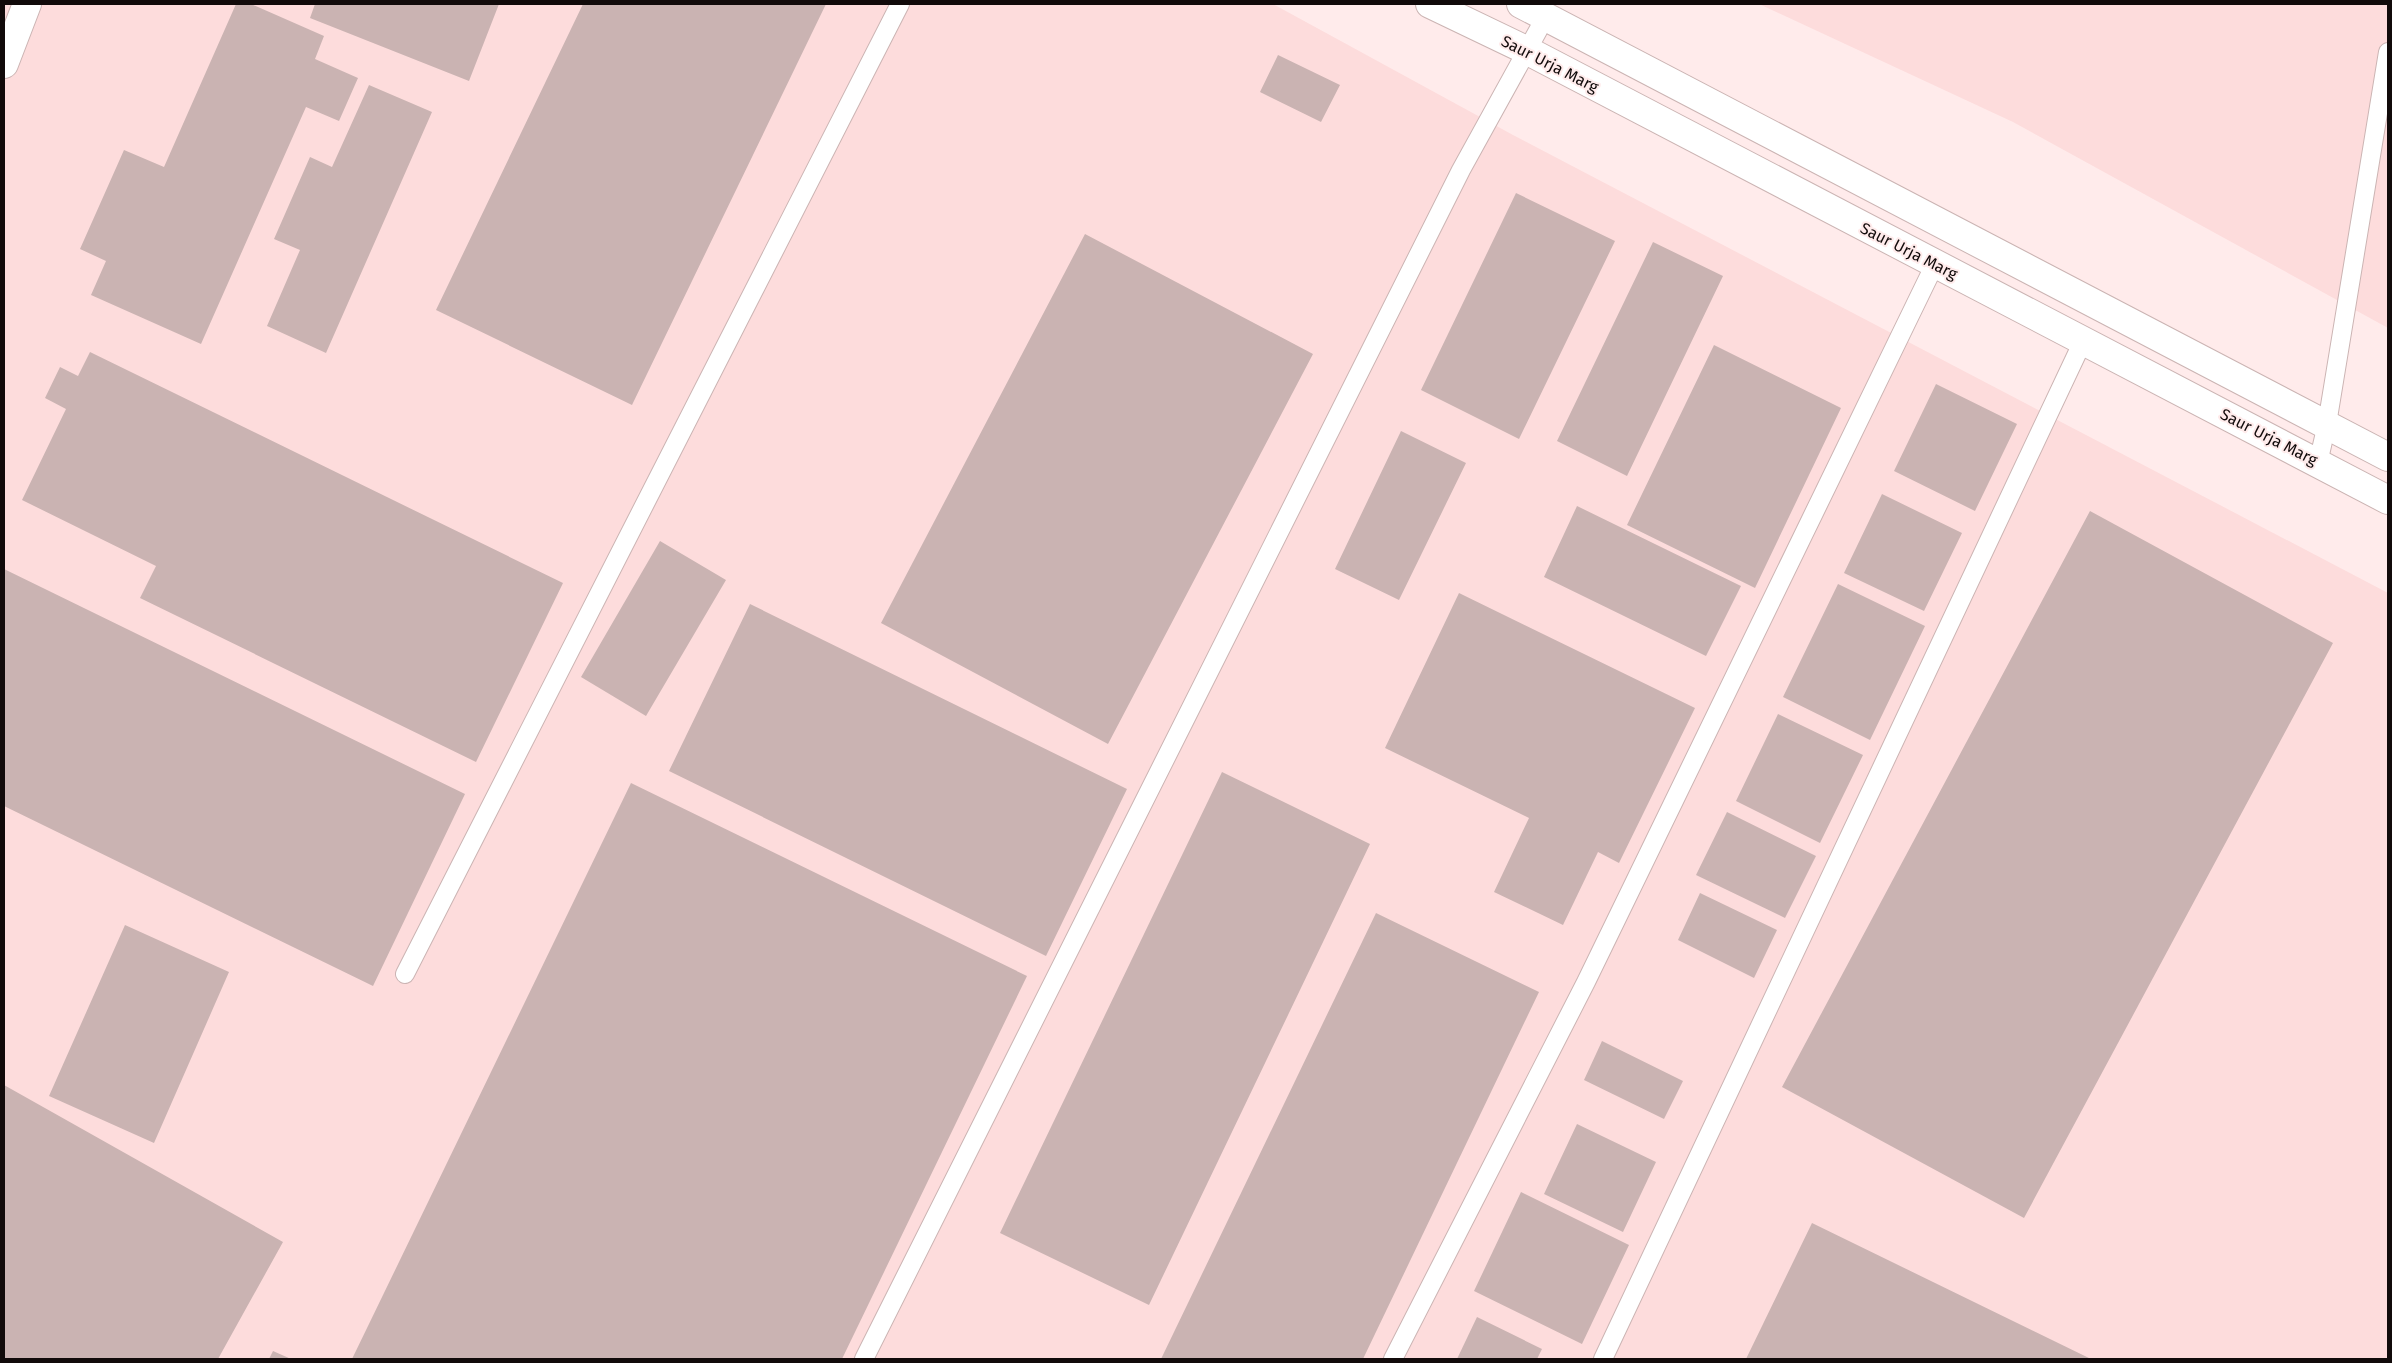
<svg xmlns="http://www.w3.org/2000/svg" width="2392" height="1363" font-family="'Fira Sans',sans-serif">
  <style>
    .built { fill: #fddcdc }
    .building { fill: #cab3b2 }
    .lines { fill: none; stroke-linecap: round; stroke-linejoin: round }
    .lane-casing { stroke: #cbb4b3; stroke-width: 20 }
    .street-casing { stroke: #cbb4b3; stroke-width: 30 }
    .secondary-casing { stroke: #cbb4b3; stroke-width: 30 }
    .lane { stroke: #fff; stroke-width: 18 }
    .street { stroke: #fff; stroke-width: 28 }
    .secondary { stroke: #fff; stroke-width: 28 }
    .labels { text-anchor: middle; dominant-baseline: central; stroke-width: 4; stroke-linejoin: round; paint-order: stroke }
    .street-label { font-size: 16px; fill: #110a0a; stroke: #ffebeb }
  </style>
  <rect width="100%" height="100%" fill="#ffebeb"/>
  <!-- built -->
  <path class="built" d="M 4,4 L 1273,4 L 1513,135 L 2388,593 L 2388,1359 L 4,1359 Z
    M 1759,4 L 2388,4 L 2388,328 L 2013,122 Z"/>
  <!-- building -->
  <path class="building" d="M 236,4 L 251,4 L 324,36 L 315,59 L 358,78 L 339,121 L 306,107 L 201,344 L 91,295 L 106,261 L 80,249 L 124,150 L 164,167 Z
    M 315,4 L 499,4 L 469,81 L 310,18 Z
    M 583,4 L 826,4 L 632,405 L 436,310 Z
    M 1278,55 L 1340,85 L 1321,122 L 1260,92 Z
    M 369,85 L 432,112 L 326,353 L 267,326 L 300,250 L 274,239 L 310,157 L 332,167 Z
    M 1516,193 L 1615,241 L 1519,439 L 1421,390 Z
    M 1085,234 L 1313,354 L 1108,744 L 881,623 Z
    M 1653,242 L 1723,276 L 1627,476 L 1557,441 Z
    M 1714,345 L 1841,408 L 1755,588 L 1627,525 Z
    M 90,352 L 563,583 L 476,762 L 140,598 L 156,566 L 22,500 L 66,409 L 45,398 L 60,367 L 78,376 Z
    M 1936,384 L 2017,424 L 1975,511 L 1894,471 Z
    M 1401,431 L 1466,463 L 1399,600 L 1335,569 Z
    M 1882,494 L 1962,533 L 1924,611 L 1844,573 Z
    M 1577,506 L 1741,586 L 1706,656 L 1544,577 Z
    M 2090,511 L 2333,643 L 2024,1218 L 1782,1087 Z
    M 660,541 L 726,580 L 646,716 L 581,677 Z
    M 4,569 L 465,794 L 373,986 L 4,806 Z
    M 1838,584 L 1925,626 L 1870,740 L 1783,697 Z
    M 1459,593 L 1695,708 L 1619,863 L 1598,852 L 1563,925 L 1494,892 L 1529,818 L 1385,748 Z
    M 750,604 L 1127,789 L 1046,956 L 669,771 Z
    M 1778,714 L 1863,755 L 1820,843 L 1736,801 Z
    M 1222,772 L 1370,844 L 1149,1305 L 1000,1233 Z
    M 631,783 L 1027,976 L 842,1359 L 352,1359 Z
    M 1727,812 L 1816,856 L 1785,918 L 1696,875 Z
    M 1700,893 L 1777,930 L 1754,978 L 1678,940 Z
    M 1376,913 L 1539,992 L 1363,1359 L 1161,1359 Z
    M 125,925 L 229,972 L 154,1143 L 49,1096 Z
    M 1602,1041 L 1683,1081 L 1664,1119 L 1584,1080 Z
    M 4,1085 L 283,1242 L 218,1359 L 4,1359 Z
    M 1577,1124 L 1656,1162 L 1623,1232 L 1544,1194 Z
    M 1521,1192 L 1629,1245 L 1582,1344 L 1474,1291 Z
    M 1812,1223 L 2091,1359 L 1746,1359 Z
    M 1477,1317 L 1542,1349 L 1537,1359 L 1457,1359 Z
    M 273,1351 L 291,1359 L 269,1359 Z"/>
  <g class="lines">
    <defs>
      <path id="lane" d="M 2318,463 L 2327,424 L 2388,52
        M 405,974 L 900,4
        M 864,1359 L 1461,170 L 1546,16
        M 1393,1359 L 1586,982 L 1935,264
        M 1603,1359 L 2083,341"/>
      <path id="street" d="M 4,64 L 27,4"/>
      <path id="secondary" d="M 1430,4 L 1528,51 L 2388,500
        M 1521,4 L 2388,457"/>
    </defs>
    <!-- lane casing -->
    <use href="#lane" class="lane-casing"/>
    <!-- street casing -->
    <use href="#street" class="street-casing"/>
    <!-- secondary casing -->
    <use href="#secondary" class="secondary-casing"/>
    <!-- lane -->
    <use href="#lane" class="lane"/>
    <!-- street -->
    <use href="#street" class="street"/>
    <!-- secondary -->
    <use href="#secondary" class="secondary"/>
  </g>
  <g class="labels">
    <!-- street labels -->
    <g class="street-label">
      <text transform="translate(1550 64) rotate(27)">Saur Urja Marg</text>
      <text transform="translate(1909 251) rotate(27)">Saur Urja Marg</text>
      <text transform="translate(2269 437) rotate(27)">Saur Urja Marg</text>
    </g>
  </g>
  <!-- border -->
  <rect width="2392" height="1363" fill="none" stroke="#110a0a" stroke-width="10"/>
</svg>
